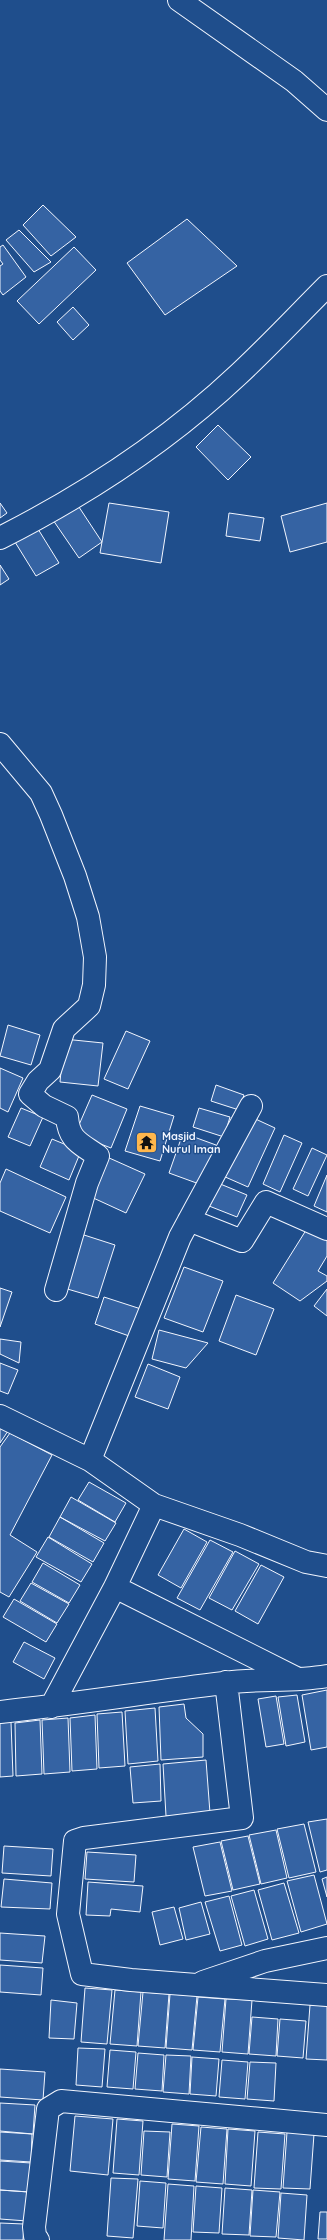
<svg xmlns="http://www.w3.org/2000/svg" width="327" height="2240" font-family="Quicksand,sans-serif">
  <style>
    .building { fill: #3563a3; stroke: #f2f6ff }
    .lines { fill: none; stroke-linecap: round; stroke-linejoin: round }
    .minor-casing { stroke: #f2f6ff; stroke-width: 24 }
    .minor { stroke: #1f4e8c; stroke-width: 22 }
    .labels { text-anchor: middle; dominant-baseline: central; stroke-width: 3; stroke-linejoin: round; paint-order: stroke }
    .poi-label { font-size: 11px; font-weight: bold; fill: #f2f6ff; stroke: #1f4e8c; text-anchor: start }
  </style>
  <rect width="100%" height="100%" fill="#1f4e8c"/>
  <!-- building -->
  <path class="building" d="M 43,205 L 76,237 L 51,256 L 23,225 Z
    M 187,219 L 237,266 L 165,315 L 127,263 Z
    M 19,230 L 51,262 L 34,272 L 6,240 Z
    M 3,245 L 26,277 L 3,295 L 0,291 L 0,266 L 3,264 L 0,260 L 0,247 Z
    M 74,247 L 96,270 L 39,324 L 17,301 Z
    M 73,307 L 89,325 L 73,340 L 57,322 Z
    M 218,425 L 251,457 L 228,480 L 196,447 Z
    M 0,503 L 7,513 L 0,518 Z
    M 109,503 L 169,512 L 161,563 L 100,553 Z
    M 327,503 L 327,542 L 290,552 L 281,516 Z
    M 77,504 L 102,542 L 79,558 L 53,520 Z
    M 229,513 L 264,518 L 260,541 L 226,536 Z
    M 38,529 L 59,563 L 36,576 L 15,542 Z
    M 0,565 L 9,579 L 0,585 Z
    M 8,1025 L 40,1035 L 31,1065 L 0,1056 Z
    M 126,1031 L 150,1041 L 128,1089 L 104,1079 Z
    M 64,1039 L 103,1043 L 98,1086 L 60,1082 Z
    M 0,1068 L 23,1078 L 8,1112 L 0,1108 Z
    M 216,1085 L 244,1095 L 239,1110 L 211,1101 Z
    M 92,1095 L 127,1109 L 111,1148 L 75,1134 Z
    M 140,1106 L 174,1116 L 160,1161 L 125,1151 Z
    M 21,1108 L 43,1117 L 30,1146 L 8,1137 Z
    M 199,1108 L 230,1117 L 224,1137 L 193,1127 Z
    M 249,1116 L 275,1128 L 248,1187 L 223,1176 Z
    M 183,1133 L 216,1145 L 202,1185 L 169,1173 Z
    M 284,1135 L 302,1143 L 280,1192 L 263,1184 Z
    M 52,1139 L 81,1151 L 69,1180 L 40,1167 Z
    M 312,1148 L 327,1155 L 308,1196 L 293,1189 Z
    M 107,1157 L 145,1174 L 126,1213 L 89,1196 Z
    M 6,1169 L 66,1197 L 50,1233 L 0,1211 L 0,1183 Z
    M 327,1175 L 327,1212 L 314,1206 Z
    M 213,1181 L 247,1195 L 237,1217 L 204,1204 Z
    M 308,1227 L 327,1240 L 327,1256 L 318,1271 L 327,1276 L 327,1281 L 300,1301 L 273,1283 Z
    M 81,1234 L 115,1245 L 98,1298 L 64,1288 Z
    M 184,1267 L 223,1281 L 203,1332 L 164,1318 Z
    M 0,1288 L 12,1292 L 0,1327 Z
    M 327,1289 L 327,1316 L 314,1306 Z
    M 236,1295 L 274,1309 L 256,1355 L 219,1341 Z
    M 104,1297 L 141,1309 L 132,1337 L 95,1324 Z
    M 159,1330 L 208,1343 L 186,1368 L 152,1359 Z
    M 0,1339 L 21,1342 L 19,1363 L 0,1354 Z
    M 0,1363 L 18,1370 L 8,1394 L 0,1391 Z
    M 148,1364 L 180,1377 L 168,1409 L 135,1397 Z
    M 0,1425 L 8,1431 L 0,1443 Z
    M 10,1433 L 52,1455 L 10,1535 L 37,1552 L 9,1597 L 0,1592 L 0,1447 Z
    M 89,1482 L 126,1503 L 115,1522 L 78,1500 Z
    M 71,1497 L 116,1523 L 105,1541 L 60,1517 Z
    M 60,1517 L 104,1543 L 93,1562 L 49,1537 Z
    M 184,1529 L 207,1542 L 181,1588 L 158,1575 Z
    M 48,1537 L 92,1564 L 81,1582 L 36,1557 Z
    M 210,1540 L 233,1552 L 200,1610 L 177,1598 Z
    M 235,1551 L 259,1564 L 232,1610 L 209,1598 Z
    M 43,1563 L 80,1585 L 69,1603 L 32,1582 Z
    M 261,1565 L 284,1577 L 258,1624 L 235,1611 Z
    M 31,1583 L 69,1604 L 57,1623 L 20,1601 Z
    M 14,1599 L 57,1624 L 46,1642 L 3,1617 Z
    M 24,1642 L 55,1658 L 44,1679 L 13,1662 Z
    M 327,1690 L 327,1747 L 311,1750 L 302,1695 Z
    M 297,1695 L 305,1742 L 286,1746 L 278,1697 Z
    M 276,1696 L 284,1744 L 266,1747 L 258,1699 Z
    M 184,1704 L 186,1718 L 203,1734 L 203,1757 L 161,1760 L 159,1707 Z
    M 155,1708 L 158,1761 L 128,1764 L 125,1711 Z
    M 122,1712 L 125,1766 L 99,1768 L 97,1714 Z
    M 95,1715 L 97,1769 L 72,1771 L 70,1718 Z
    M 68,1718 L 70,1772 L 44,1774 L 42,1720 Z
    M 40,1720 L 42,1774 L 16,1776 L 15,1723 Z
    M 11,1722 L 13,1776 L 0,1777 L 0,1723 Z
    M 206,1760 L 210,1813 L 166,1816 L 163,1764 Z
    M 160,1764 L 161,1801 L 133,1803 L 130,1767 Z
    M 327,1819 L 327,1870 L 320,1872 L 308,1822 Z
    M 304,1824 L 316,1872 L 289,1878 L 277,1829 Z
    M 276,1830 L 287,1878 L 261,1884 L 249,1835 Z
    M 248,1836 L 260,1884 L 233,1890 L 221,1841 Z
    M 220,1842 L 232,1891 L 205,1896 L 193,1847 Z
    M 4,1846 L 53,1849 L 51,1876 L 2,1873 Z
    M 87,1852 L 136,1855 L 134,1882 L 85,1879 Z
    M 314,1875 L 327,1924 L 301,1932 L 287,1881 Z
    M 327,1877 L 327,1897 L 322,1879 Z
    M 4,1879 L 52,1883 L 50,1909 L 1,1907 Z
    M 88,1882 L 143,1886 L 140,1912 L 111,1909 L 110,1916 L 86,1915 Z
    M 284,1883 L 299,1933 L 272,1940 L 258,1890 Z
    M 254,1890 L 268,1939 L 245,1946 L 231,1896 Z
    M 229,1896 L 242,1945 L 220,1951 L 205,1902 Z
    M 201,1902 L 210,1934 L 186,1940 L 179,1908 Z
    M 174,1907 L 183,1939 L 160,1945 L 152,1912 Z
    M 0,1933 L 45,1936 L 42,1963 L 0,1960 Z
    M 0,1965 L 43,1968 L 41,1995 L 0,1992 Z
    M 85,1988 L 112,1990 L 107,2044 L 81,2042 Z
    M 115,1990 L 141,1992 L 137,2046 L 110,2044 Z
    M 143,1992 L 169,1994 L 165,2048 L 138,2046 Z
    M 170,1994 L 197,1996 L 192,2050 L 166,2048 Z
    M 198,1997 L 225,1999 L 220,2052 L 193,2050 Z
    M 226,1999 L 252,2000 L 248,2054 L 222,2052 Z
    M 51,2000 L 77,2003 L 74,2039 L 49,2038 Z
    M 310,2005 L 327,2006 L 327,2060 L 306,2059 Z
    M 252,2017 L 278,2019 L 276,2056 L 249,2054 Z
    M 280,2019 L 306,2021 L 303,2058 L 277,2056 Z
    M 78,2048 L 105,2049 L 102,2087 L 76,2085 Z
    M 110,2050 L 136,2052 L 133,2089 L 107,2087 Z
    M 138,2053 L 164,2055 L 162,2091 L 135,2089 Z
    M 166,2055 L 191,2056 L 189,2094 L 163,2092 Z
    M 192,2057 L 219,2059 L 216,2096 L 190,2094 Z
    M 222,2060 L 248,2062 L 245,2099 L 219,2097 Z
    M 250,2062 L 276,2063 L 274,2101 L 247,2099 Z
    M 0,2069 L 45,2072 L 43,2100 L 0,2097 Z
    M 0,2103 L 35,2105 L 33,2134 L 0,2131 Z
    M 75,2116 L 113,2119 L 108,2175 L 70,2171 Z
    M 117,2119 L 143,2121 L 139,2175 L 113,2173 Z
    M 172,2124 L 199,2126 L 195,2181 L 168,2179 Z
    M 201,2127 L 227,2129 L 223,2184 L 196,2182 Z
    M 228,2129 L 255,2131 L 251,2186 L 225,2184 Z
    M 144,2131 L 170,2132 L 167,2177 L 141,2175 Z
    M 0,2132 L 32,2134 L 31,2162 L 0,2160 Z
    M 258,2132 L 285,2134 L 281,2189 L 254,2188 Z
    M 287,2132 L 314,2134 L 310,2189 L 283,2188 Z
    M 0,2161 L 31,2163 L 29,2192 L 0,2190 Z
    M 111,2178 L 138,2179 L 133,2238 L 107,2236 Z
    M 140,2181 L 166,2183 L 163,2228 L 137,2226 Z
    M 168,2184 L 194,2186 L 191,2240 L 164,2240 Z
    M 196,2186 L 222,2188 L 219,2233 L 193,2232 Z
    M 225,2188 L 252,2190 L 249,2235 L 222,2234 Z
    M 0,2190 L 29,2192 L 27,2221 L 0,2219 Z
    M 253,2190 L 280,2192 L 276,2237 L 250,2236 Z
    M 281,2193 L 307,2195 L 304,2240 L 278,2238 Z
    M 320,2212 L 327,2212 L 327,2239 L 318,2239 Z
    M 0,2223 L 24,2224 L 23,2240 L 0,2240 Z"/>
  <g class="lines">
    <defs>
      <path id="minor" d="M 179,0 L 294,81 L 327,110
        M 0,538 C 85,495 170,439 239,374 C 269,346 298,315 327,286
        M 0,744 L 41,793 L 51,815 L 75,876 L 88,917 L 95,957 L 94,985 L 89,1006 L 64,1029 L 50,1070 L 38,1081 L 30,1094 L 44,1106 L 67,1117 C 69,1141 80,1143 98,1156 L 87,1183 L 56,1290
        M 189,1220 L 242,1241 L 266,1202 L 327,1229
        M 0,1416 L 90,1460 L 154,1505 L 240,1535 L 306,1562 L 327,1566
        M 90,1460 L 180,1237 L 251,1106
        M 115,1587 L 298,1679
        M 226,1682 L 242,1818 L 84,1838 L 75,1841 L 68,1914 L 82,1974 L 131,1980 L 327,1995
        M 51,1707 L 115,1587 L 154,1505
        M 0,1712 C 75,1704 149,1692 224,1683 C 258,1678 293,1682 327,1676
        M 203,1982 L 265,1961 L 327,1948
        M 38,2240 L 35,2236 L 34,2227 L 48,2109 L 61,2101 L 327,2125"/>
    </defs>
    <!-- minor casing -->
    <use href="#minor" class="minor-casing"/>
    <!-- minor -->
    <use href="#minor" class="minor"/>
  </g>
  <!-- icons -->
  <defs>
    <symbol id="temple-square" viewBox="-11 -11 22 22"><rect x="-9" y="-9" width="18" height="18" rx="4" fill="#ffb74d" stroke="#1f4e8c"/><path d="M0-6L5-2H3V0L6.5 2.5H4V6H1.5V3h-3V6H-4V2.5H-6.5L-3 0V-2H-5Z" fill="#111"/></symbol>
  </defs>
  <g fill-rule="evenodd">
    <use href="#temple-square" x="134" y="1130" width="25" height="25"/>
  </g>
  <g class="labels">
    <!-- poi labels -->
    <g class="poi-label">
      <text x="162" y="1136">Masjid<tspan x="162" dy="13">Nurul Iman</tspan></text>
    </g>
  </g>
</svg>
